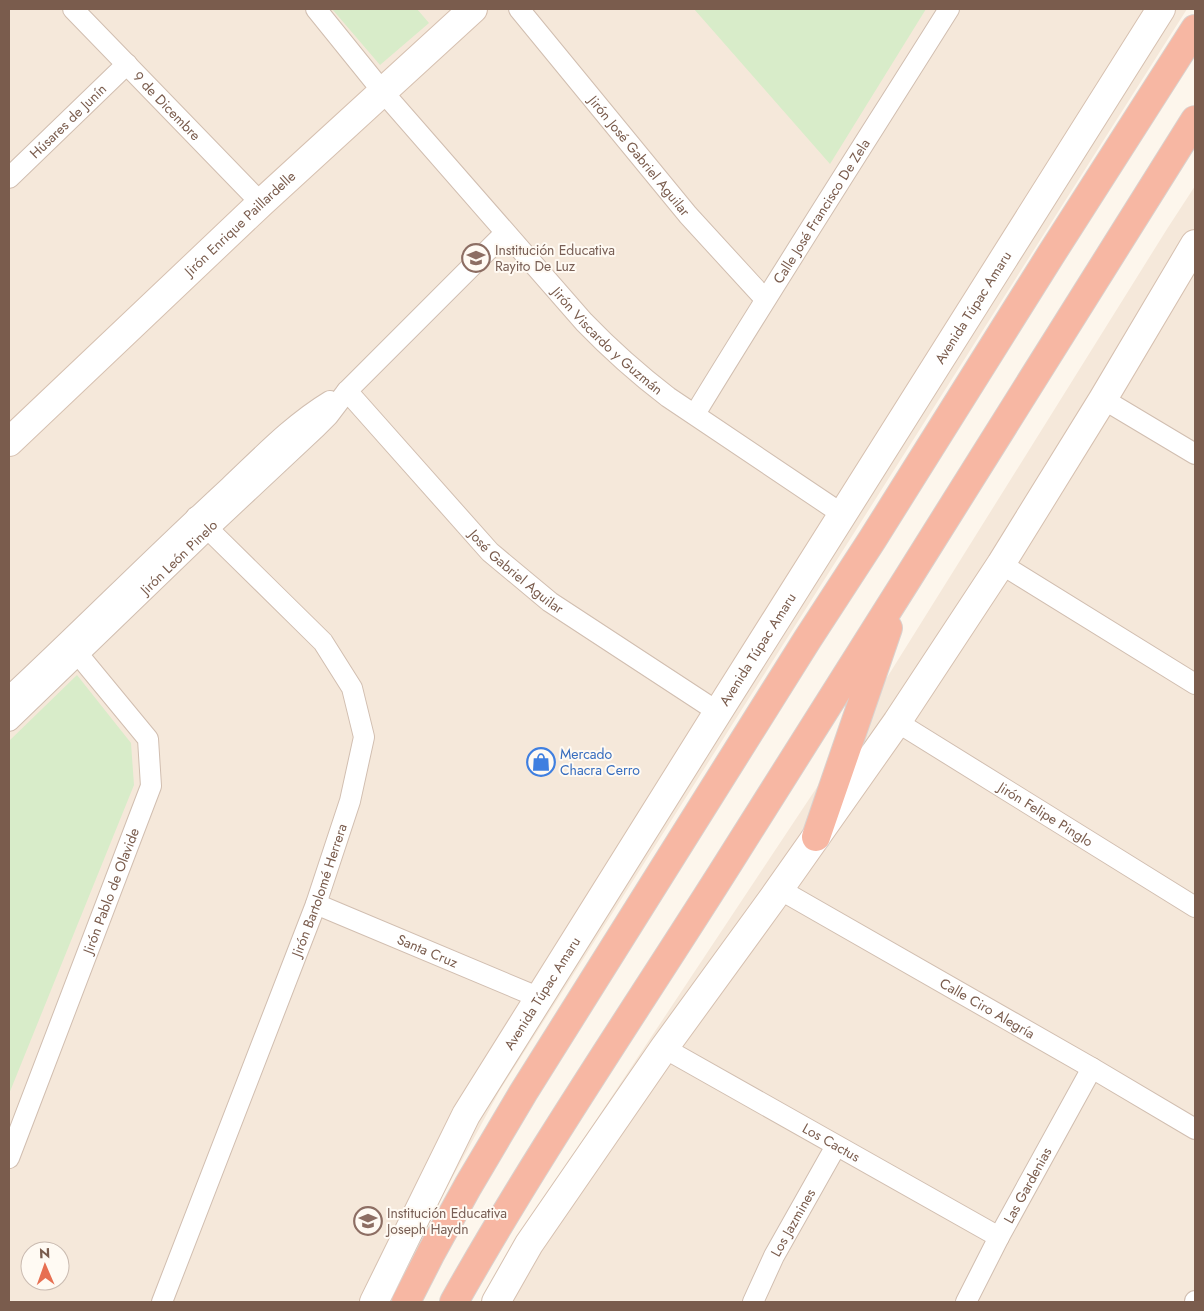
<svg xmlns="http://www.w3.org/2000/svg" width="1204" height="1311" font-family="Jost,sans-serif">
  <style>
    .residential { fill: #f5e8da; fill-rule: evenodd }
    .green { fill: #d8ecc9 }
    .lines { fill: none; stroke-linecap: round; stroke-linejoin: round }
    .street-casing { stroke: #d1beb0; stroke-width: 22 }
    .secondary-casing { stroke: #d6c0b0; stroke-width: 30 }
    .highway-casing { stroke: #dad1cd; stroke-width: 30 }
    .street { stroke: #fff; stroke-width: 20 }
    .secondary { stroke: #fff; stroke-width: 28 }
    .highway { stroke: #f7b7a3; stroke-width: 28 }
    .labels { text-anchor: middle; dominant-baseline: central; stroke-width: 4; stroke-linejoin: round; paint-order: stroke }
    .street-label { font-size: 14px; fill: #7a5c4d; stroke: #fffaf3 }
    .education-label { font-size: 14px; fill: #785e54; stroke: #fffaf3; text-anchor: start }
    .shop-label { font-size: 14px; fill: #366cbe; stroke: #fffaf3; text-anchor: start }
  </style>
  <rect width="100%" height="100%" fill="#fdf6ec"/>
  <!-- residential -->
  <path class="residential" d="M 9,9 L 1187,9 L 500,1090 L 431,1217 L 390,1302 L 9,1302 ZM 30,1251 L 60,1251 L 60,1281 L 30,1281 Z
    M 1195,186 L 1195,1302 L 484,1302 L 555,1182 L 843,748 L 1167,229 Z"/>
  <!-- green -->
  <path class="green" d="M 332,9 L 417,9 L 429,23 L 380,65 Z
    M 694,9 L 926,9 L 830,164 Z
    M 77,675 L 131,743 L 134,785 L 9,1094 L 9,741 Z"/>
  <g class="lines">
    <defs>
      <g id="street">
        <path id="s1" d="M 73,9 L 261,203"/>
        <path id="s2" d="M 316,9 L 383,92 L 584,322 C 610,349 638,374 668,397 L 842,514"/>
        <path id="s3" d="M 519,9 L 688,215 L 765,299"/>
        <path id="s4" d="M 9,178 L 127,64"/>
        <path id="s5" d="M 347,391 L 490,552 L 550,602 L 718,712"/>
        <path d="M 1103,399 L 1195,454"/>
        <path id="s6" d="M 695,414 C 778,278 864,144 949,9"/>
        <path d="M 1001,564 L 1195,684"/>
        <path d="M 9,697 C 83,628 154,556 229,487 C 261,457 292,424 330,401"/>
        <path id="s7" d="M 9,721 L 208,529 L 316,428 L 328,416 L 347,391 L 505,233"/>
        <path id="s8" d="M 897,722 L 1195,907"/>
        <path id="s9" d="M 779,889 L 1092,1068 L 1195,1129"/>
        <path id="s10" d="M 316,904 L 540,998"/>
        <path id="s11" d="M 664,1048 L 999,1237"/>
        <path id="s12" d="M 9,1158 L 151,786 L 148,739 L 68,642"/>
        <path id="s13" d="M 162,1302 L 316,904 L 350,801 L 364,737 L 352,688 L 323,642 L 196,517"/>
        <path id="s14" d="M 753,1302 L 774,1256 L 836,1146"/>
        <path id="s15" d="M 966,1302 L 999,1237 L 1092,1068"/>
        <path d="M 1195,1302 L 1195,1301"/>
      </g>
      <g id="secondary">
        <path id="s16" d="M 9,442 L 261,203 L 473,9"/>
        <path id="s17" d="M 374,1302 L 466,1115 L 718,712 L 1161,9"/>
        <path d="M 496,1302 L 529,1244 L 664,1048 L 773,898 L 897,722 L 1001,564 L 1103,399 L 1195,244"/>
      </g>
      <path id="highway" d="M 816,837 L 888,628
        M 406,1302 L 431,1253 L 468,1186 L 523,1093 L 807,640 L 872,540 L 1050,256 L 1195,29
        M 454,1302 C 539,1151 637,1008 729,862 C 885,615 1040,368 1195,120"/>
    </defs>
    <!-- street casing -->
    <use href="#street" class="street-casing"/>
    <!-- secondary casing -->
    <use href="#secondary" class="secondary-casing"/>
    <!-- highway casing -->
    <use href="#highway" class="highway-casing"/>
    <!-- street -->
    <use href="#street" class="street"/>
    <!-- secondary -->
    <use href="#secondary" class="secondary"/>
    <!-- highway -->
    <use href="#highway" class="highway"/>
  </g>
  <!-- icons -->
  <defs>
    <symbol id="school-ring" viewBox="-11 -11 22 22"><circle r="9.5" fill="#fffaf3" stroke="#8d6e63" stroke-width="1.5"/><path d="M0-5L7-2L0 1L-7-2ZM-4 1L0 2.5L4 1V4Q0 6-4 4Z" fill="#8d6e63"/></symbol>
    <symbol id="shop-ring" viewBox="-11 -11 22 22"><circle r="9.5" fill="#fffaf3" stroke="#3f7fe0" stroke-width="1.5"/><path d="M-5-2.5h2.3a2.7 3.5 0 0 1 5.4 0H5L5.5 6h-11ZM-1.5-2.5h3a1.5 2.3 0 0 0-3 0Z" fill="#3f7fe0"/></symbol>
  </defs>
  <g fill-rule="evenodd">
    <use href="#school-ring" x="460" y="242" width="32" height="32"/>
    <use href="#shop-ring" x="525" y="746" width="32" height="32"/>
    <use href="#school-ring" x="352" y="1205" width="32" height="32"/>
  </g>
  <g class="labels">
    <!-- street labels -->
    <g class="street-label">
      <text stroke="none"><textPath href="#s1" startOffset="135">9 de Dicembre</textPath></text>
      <text stroke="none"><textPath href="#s4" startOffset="82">Húsares de Junín</textPath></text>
      <text stroke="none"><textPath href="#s3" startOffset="190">Jirón José Gabriel Aguilar</textPath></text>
      <text stroke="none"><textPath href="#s6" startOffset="239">Calle José Francisco De Zela</textPath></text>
      <text stroke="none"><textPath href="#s16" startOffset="318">Jirón Enrique Paillardelle</textPath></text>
      <text stroke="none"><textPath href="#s17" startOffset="1162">Avenida Túpac Amaru</textPath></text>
      <text stroke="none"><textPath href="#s2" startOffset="442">Jirón Viscardo y Guzmán</textPath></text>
      <text stroke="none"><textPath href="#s7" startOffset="236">Jirón León Pinelo</textPath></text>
      <text stroke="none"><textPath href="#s5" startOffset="248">José Gabriel Aguilar</textPath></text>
      <text stroke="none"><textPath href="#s17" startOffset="758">Avenida Túpac Amaru</textPath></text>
      <text stroke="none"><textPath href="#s8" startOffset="175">Jirón Felipe Pinglo</textPath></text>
      <text stroke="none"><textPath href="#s13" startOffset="441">Jirón Bartolomé Herrera</textPath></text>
      <text stroke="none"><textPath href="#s12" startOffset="286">Jirón Pablo de Olavide</textPath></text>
      <text stroke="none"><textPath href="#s10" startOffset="121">Santa Cruz</textPath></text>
      <text stroke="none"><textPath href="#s17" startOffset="352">Avenida Túpac Amaru</textPath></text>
      <text stroke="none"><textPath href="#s9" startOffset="240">Calle Ciro Alegría</textPath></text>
      <text stroke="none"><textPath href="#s11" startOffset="192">Los Cactus</textPath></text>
      <text stroke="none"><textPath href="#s15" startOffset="132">Las Gardenias</textPath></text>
      <text stroke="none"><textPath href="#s14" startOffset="89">Los Jazmines</textPath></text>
    </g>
    <!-- education labels -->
    <g class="education-label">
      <text x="495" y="250">Institución Educativa<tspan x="495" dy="16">Rayito De Luz</tspan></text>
      <text x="387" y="1213">Institución Educativa<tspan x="387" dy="16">Joseph Haydn</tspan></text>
    </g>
    <!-- shop labels -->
    <g class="shop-label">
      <text x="560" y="754">Mercado<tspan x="560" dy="16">Chacra Cerro</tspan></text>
    </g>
  </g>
  <!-- border -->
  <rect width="1204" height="1311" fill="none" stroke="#7a5c4d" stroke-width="20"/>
  <!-- north arrow -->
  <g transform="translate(45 1266) rotate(358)"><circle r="24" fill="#fffaf3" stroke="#cabbb1"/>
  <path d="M0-4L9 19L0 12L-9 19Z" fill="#e76f51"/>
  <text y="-8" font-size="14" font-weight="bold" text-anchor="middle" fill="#7a5c4d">N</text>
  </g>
</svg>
